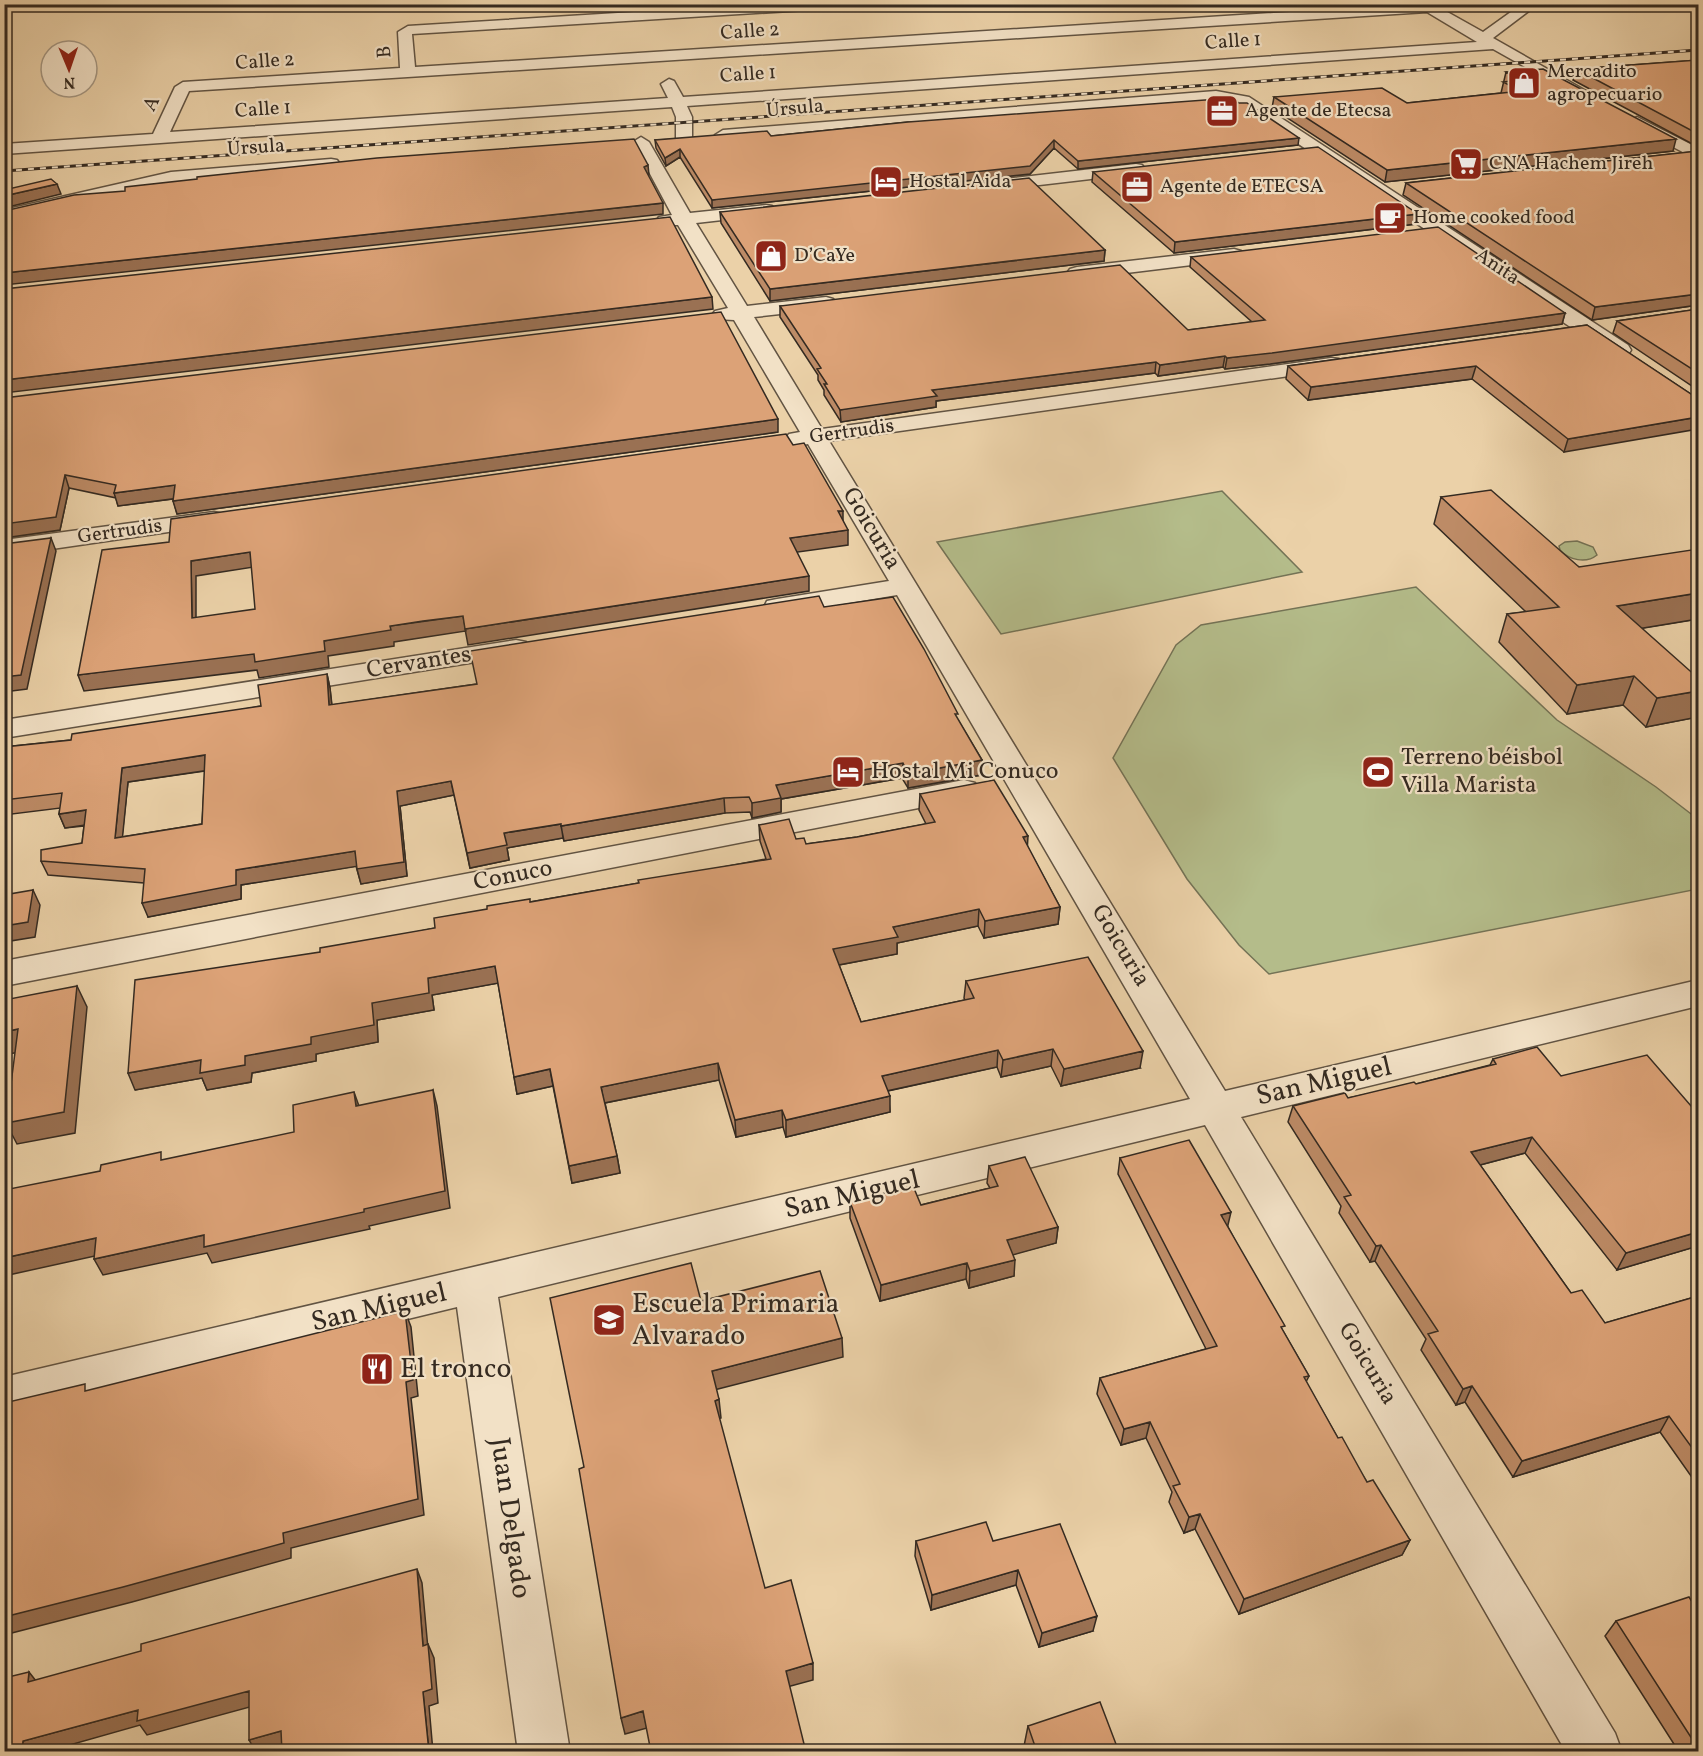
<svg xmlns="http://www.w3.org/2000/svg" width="1703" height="1756" font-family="Vollkorn,serif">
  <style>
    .green { fill: #b4bc8a; stroke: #747356; stroke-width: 1.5 }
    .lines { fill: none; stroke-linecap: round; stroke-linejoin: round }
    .minor-casing { stroke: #625443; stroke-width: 3 }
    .minor { fill: #f2e1c6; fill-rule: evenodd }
    .rail-casing { stroke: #342a21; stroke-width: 3 }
    .rail { stroke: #f2e1c6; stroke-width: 2; stroke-dasharray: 6; stroke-linecap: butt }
    .wall { fill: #bd8b66; stroke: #342a21; stroke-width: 1.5; fill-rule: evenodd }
    .shaded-wall { fill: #9a7153; stroke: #342a21; stroke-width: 1.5 }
    .building { fill: #dca277; stroke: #342a21; stroke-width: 1.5; fill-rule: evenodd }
    .labels { text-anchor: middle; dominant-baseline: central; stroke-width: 4.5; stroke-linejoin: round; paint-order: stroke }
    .far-street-label { font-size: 20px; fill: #342a21; stroke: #f2e1c6 }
    .far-poi-label { font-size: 20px; fill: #342a21; stroke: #f2e1c6; text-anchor: start }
    .street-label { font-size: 24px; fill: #342a21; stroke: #f2e1c6 }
    .poi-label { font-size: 24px; fill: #342a21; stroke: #f2e1c6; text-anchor: start }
    .near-street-label { font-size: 28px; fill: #342a21; stroke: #f2e1c6 }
    .near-poi-label { font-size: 28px; fill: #342a21; stroke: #f2e1c6; text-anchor: start }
  </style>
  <rect width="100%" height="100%" fill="#ebd1a8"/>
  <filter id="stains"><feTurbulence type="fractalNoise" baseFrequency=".00333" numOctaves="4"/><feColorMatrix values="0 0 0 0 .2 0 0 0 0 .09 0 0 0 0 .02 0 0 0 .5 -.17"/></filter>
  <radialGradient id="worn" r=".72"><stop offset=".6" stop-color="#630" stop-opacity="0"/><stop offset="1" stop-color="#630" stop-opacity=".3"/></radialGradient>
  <!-- green -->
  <path class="green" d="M 1222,491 L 1302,572 L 1001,634 L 937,542 Z
    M 1577,541 L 1593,547 L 1597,555 C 1586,564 1569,560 1560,550 L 1559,546 L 1565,542 Z
    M 1416,587 L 1557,720 L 1656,787 L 1695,817 L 1698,821 L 1698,889 L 1269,974 L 1239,945 L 1187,879 L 1113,758 L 1176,645 L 1201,625 Z"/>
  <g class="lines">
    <defs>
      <path id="minor" d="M 764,4 L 846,4 L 840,8 L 412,34 L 415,67 L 1416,4 L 1433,4 L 1483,32 L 1522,4 L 1538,4 L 1493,38 L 1586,91 L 1583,94 L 1573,94 L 1493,49 L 687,106 L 692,117 L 692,138 L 684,143 L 676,138 L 676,117 L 672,107 L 4,154 L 4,144 L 153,134 L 175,87 L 183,82 L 400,68 L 398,32 L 408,26 ZM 1427,12 L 1477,42 L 683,97 L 674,81 L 669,79 L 661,84 L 668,98 L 170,132 L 189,91 Z
        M 1216,91 L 1249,97 L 1628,345 L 1631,350 L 1628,355 L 1620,356 L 1612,355 L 1239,104 L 1216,101 L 1188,102 L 723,140 L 715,135 L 723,130 Z
        M 1637,117 L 1698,148 L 1698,160 L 1631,125 L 1629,122 Z
        M 641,137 L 649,142 L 690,213 L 766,205 L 772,206 L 775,210 L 772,214 L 766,215 L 696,223 L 747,306 L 826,297 L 833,299 L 836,303 L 833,307 L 826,309 L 754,317 L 822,429 L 1331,358 L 1339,359 L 1342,364 L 1339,369 L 1331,370 L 829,441 L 1225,1091 L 1698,980 L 1698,1006 L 1241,1117 L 1615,1733 L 1622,1752 L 1566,1752 L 1205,1125 L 498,1297 L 570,1752 L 518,1752 L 457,1307 L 4,1417 L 4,1377 L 1190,1099 L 897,595 L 777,615 L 767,613 L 764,607 L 767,601 L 777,599 L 889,581 L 808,444 L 797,446 L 789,444 L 785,439 L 789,434 L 800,432 L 734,320 L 715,319 L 712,315 L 715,311 L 728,308 L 678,225 L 659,225 L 656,221 L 659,217 L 672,215 L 633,142 Z
        M 331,159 L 337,160 L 340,164 L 337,168 L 171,182 L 4,221 L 4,210 L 171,172 Z
        M 1136,164 L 1142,165 L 1145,169 L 1142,173 L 987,191 L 981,190 L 978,186 L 981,182 L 987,181 Z
        M 1234,249 L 1241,251 L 1244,255 L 1241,259 L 1077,279 L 1070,277 L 1067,273 L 1070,269 L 1077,267 Z
        M 214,512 L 223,514 L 226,519 L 223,524 L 4,556 L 4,540 Z
        M 516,640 L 526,642 L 530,648 L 526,654 L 4,738 L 4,720 Z
        M 964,780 L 975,783 L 980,790 L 975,797 L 4,986 L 4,961 Z"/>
    </defs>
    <!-- minor casing -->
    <use href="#minor" class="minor-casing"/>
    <!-- minor -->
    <use href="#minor" class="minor"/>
    <defs>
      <path id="rail" d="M 4,171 L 1698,50"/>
    </defs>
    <!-- rail casing -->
    <use href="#rail" class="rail-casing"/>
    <!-- rail -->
    <use href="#rail" class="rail"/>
  </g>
  <!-- wall -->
  <path class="wall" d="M 1698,60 L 1698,147 L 1573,80 L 1576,69 Z
    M 1506,72 L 1673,151 L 1385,182 L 1272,108 L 1274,97 L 1407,103 L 1501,93 Z
    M 908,122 L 1298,145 L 1078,169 L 1054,148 L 1030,174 L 712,208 L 680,157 L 666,166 L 656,148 L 655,140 L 771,136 Z
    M 1698,151 L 1698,305 L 1592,320 L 1403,195 L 1406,183 Z
    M 1093,172 L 1418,214 L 1416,224 L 1174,253 L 1092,182 Z
    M 720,212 L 1105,250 L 1104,261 L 770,301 L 721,223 Z
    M 1191,257 L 1565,313 L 1562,324 L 1270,364 L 1225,369 L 1223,367 L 1158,376 L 1155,373 L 936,401 L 936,407 L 841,422 L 824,395 L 824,390 L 818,380 L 818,375 L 780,317 L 780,306 L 1188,330 L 1252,322 L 1190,267 Z
    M 1698,309 L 1698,390 L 1613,333 L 1617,321 Z
    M 1587,325 L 1694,396 L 1564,452 L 1472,379 L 1308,400 L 1286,379 L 1288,366 Z
    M 4,398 L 778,432 L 177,514 L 173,499 L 118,506 L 116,498 L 69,488 L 60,530 L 4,538 Z
    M 1441,497 L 1579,567 L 1698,619 L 1642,628 L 1698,717 L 1646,727 L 1623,705 L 1567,714 L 1499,642 L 1507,614 L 1526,612 L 1434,524 Z
    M 824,607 L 958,720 L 982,760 L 981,775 L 908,788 L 902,778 L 781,799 L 781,812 L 752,818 L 750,812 L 725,813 L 564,841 L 563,838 L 507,848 L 509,860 L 470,868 L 454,795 L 400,806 L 407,876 L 361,884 L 356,866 L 241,885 L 241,899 L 148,917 L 144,883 L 48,875 L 41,861 L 82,843 L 84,826 L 65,828 L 59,814 L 60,808 L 4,815 L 4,747 L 71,740 L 261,706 L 327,674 L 330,688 L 332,705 L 477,684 ZM 205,771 L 202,824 L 122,837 L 128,782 Z
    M 920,794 L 1027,846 L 1060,907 L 1058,924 L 984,938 L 978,926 L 897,943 L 897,954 L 839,965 L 861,1022 L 965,1000 L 964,998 L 966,981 L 1140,1068 L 1061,1086 L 1051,1066 L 1001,1077 L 997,1067 L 888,1091 L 890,1112 L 786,1137 L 783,1127 L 736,1137 L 719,1080 L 605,1103 L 617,1156 L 620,1173 L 572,1183 L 553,1086 L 517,1094 L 498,983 L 432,995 L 434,1010 L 377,1020 L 378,1042 L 316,1054 L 316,1061 L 252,1073 L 251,1082 L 207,1090 L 202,1078 L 135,1090 L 320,952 L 435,928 L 530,902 L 639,883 L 766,859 L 760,841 L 759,825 L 806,844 L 857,837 L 926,824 L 919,810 Z
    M 1493,1059 L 1698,1246 L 1617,1270 L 1525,1153 L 1480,1165 L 1571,1293 L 1605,1323 L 1698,1296 L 1698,1486 L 1660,1432 L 1513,1477 L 1465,1402 L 1456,1405 L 1421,1350 L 1426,1339 L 1375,1261 L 1370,1262 L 1339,1213 L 1341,1206 L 1288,1122 L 1293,1106 L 1348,1098 L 1416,1084 L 1490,1065 Z
    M 1120,1158 L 1227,1225 L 1283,1331 L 1309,1376 L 1306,1382 L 1338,1438 L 1367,1482 L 1410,1540 L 1402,1555 L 1239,1614 L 1195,1529 L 1184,1533 L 1169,1502 L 1172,1492 L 1146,1438 L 1121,1445 L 1097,1394 L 1100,1378 L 1206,1349 L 1118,1174 Z
    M 989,1166 L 1058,1227 L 1056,1243 L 1013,1254 L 1014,1276 L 969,1288 L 966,1279 L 880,1301 L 850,1218 L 850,1202 L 921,1205 L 990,1188 L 987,1183 Z
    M 916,1541 L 993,1541 L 1093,1631 L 1039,1647 L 1016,1585 L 931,1610 L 915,1556 Z
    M 1698,1611 L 1698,1749 L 1692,1752 L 1679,1752 L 1605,1636 L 1616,1621 Z
    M 1028,1726 L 1119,1752 L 1026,1752 L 1024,1746 Z"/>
  <!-- shaded-wall -->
  <path class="shaded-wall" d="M 1299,138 L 1298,145 L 1078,169 L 1078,161 Z
    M 1676,139 L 1673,151 L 1385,182 L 1387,170 Z
    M 1054,140 L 1054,148 L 1030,174 L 712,208 L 712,200 Z
    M 680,149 L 680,157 L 666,166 L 665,158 Z
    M 648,165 L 649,175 L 645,178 L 644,167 Z
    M 57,184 L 61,194 L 4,208 L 4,196 Z
    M 663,203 L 663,214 L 4,285 L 4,273 Z
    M 1418,214 L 1416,224 L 1174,253 L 1175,242 Z
    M 1105,250 L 1104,261 L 770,301 L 770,289 Z
    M 1698,294 L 1698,305 L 1592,320 L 1595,307 Z
    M 712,297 L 713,309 L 4,393 L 4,380 Z
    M 1565,313 L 1562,324 L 1270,364 L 1225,369 L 1227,358 Z
    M 1225,356 L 1223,367 L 1158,376 L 1160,365 Z
    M 1156,362 L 1155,373 L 936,401 L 936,407 L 841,422 L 840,410 L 932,390 Z
    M 1476,366 L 1472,379 L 1308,400 L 1311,387 Z
    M 1698,417 L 1698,429 L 1564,452 L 1568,439 Z
    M 778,419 L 778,432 L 177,514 L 173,501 Z
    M 65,475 L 69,488 L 60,530 L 4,538 L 4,524 Z
    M 175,485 L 179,498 L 118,506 L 114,493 Z
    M 838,511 L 843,511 L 843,525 Z
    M 848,530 L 848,545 L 791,553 L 790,538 Z
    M 51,538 L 56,551 L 27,689 L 4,692 L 4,677 Z
    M 250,552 L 254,567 L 196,576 L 196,634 L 192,618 L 191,561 Z
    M 809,576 L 809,591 L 468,645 L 465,629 Z
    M 1698,593 L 1698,619 L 1607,634 L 1617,606 Z
    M 463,616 L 466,631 L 394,642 L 394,646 L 328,656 L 329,667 L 259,678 L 257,670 L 84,691 L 78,675 L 324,641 L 390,626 Z
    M 327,674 L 330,688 L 333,719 L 329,705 Z
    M 1634,676 L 1623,705 L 1567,714 L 1577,685 Z
    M 1698,691 L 1698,717 L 1646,727 L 1657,698 Z
    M 205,755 L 210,770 L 128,782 L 121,852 L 115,838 L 122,768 Z
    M 982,760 L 981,775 L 908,788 L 908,774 Z
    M 903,763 L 902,778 L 781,799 L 781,812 L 752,818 L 752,803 L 776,785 Z
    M 451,781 L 454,795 L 400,806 L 407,876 L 361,884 L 357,869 L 397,791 Z
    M 724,798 L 725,813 L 564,841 L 561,826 Z
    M 86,810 L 92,824 L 65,828 L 59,814 Z
    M 561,824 L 563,838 L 507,848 L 509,860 L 470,868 L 467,853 L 504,833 Z
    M 1028,836 L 1027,853 L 1023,837 Z
    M 355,851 L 359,866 L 241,885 L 241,899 L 148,917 L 142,903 L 236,870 Z
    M 33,890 L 40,905 L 35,937 L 4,942 L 4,926 Z
    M 1060,907 L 1058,924 L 984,938 L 985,921 Z
    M 979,909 L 978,926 L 897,943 L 897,954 L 833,966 L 833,949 L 893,927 Z
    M 495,966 L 499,983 L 432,995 L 434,1010 L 377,1020 L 378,1042 L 316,1054 L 316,1061 L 252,1073 L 251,1082 L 207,1090 L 202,1078 L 135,1090 L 128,1073 L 201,1060 L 245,1056 L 311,1037 L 372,1003 L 428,978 Z
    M 77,986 L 87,1007 L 75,1133 L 17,1144 L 6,1123 Z
    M 18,1029 L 29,1050 L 4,1055 L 4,1032 Z
    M 1053,1049 L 1051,1066 L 1001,1077 L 1003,1060 Z
    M 998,1050 L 997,1067 L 882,1092 L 882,1076 Z
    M 1143,1051 L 1140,1068 L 1061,1086 L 1064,1069 Z
    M 718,1063 L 719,1080 L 604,1103 L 601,1087 Z
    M 550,1069 L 553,1086 L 517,1094 L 514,1077 Z
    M 433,1090 L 437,1106 L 450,1208 L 369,1226 L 370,1229 L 212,1263 L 207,1253 L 103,1275 L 94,1259 L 204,1235 L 364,1209 Z
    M 354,1092 L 360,1109 L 356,1106 Z
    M 890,1096 L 890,1112 L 786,1137 L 786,1120 Z
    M 782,1110 L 783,1127 L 736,1137 L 735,1120 Z
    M 1532,1137 L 1525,1153 L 1465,1169 L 1471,1152 Z
    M 617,1156 L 620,1173 L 572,1183 L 569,1166 Z
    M 1231,1212 L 1227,1229 L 1221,1215 Z
    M 1058,1227 L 1056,1243 L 1005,1257 L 1007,1240 Z
    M 1698,1232 L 1698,1246 L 1617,1270 L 1626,1253 Z
    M 96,1238 L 104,1254 L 4,1276 L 4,1258 Z
    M 1381,1245 L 1375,1261 L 1370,1262 L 1376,1246 Z
    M 1015,1260 L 1014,1276 L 969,1288 L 970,1271 Z
    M 967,1263 L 966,1279 L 880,1301 L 881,1285 Z
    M 405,1311 L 411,1327 L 418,1396 L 411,1398 L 424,1515 L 291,1548 L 291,1558 L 132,1602 L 4,1635 L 4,1617 L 283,1533 L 406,1382 Z
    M 842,1338 L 843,1357 L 714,1390 L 712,1371 Z
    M 1472,1386 L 1465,1402 L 1456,1405 L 1463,1389 Z
    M 719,1399 L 721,1418 L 717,1419 L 715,1401 Z
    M 1669,1416 L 1660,1432 L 1513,1477 L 1522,1461 Z
    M 1150,1422 L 1146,1438 L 1121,1445 L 1124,1429 Z
    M 1200,1514 L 1195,1529 L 1184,1533 L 1189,1517 Z
    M 1410,1540 L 1402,1555 L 1239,1614 L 1244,1599 Z
    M 417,1569 L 422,1583 L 429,1660 L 423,1646 Z
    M 1018,1570 L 1016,1585 L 931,1610 L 932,1595 Z
    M 1097,1616 L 1093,1631 L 1039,1647 L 1042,1633 Z
    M 428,1644 L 434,1658 L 438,1703 L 429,1706 L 433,1752 L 429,1752 L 423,1692 Z
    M 813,1663 L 813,1680 L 787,1687 L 786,1671 Z
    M 29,1672 L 40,1686 L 28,1682 Z
    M 249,1691 L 257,1705 L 147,1735 L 140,1725 L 45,1752 L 22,1752 L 23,1741 L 138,1710 Z
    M 643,1711 L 647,1728 L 625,1734 L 621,1718 Z
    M 281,1731 L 289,1745 L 264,1752 L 256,1752 L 249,1740 Z
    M 1698,1740 L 1698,1749 L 1692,1752 L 1685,1752 L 1694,1742 Z"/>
  <!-- building -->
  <path class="building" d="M 1698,60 L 1698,134 L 1576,69 Z
    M 1543,69 L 1676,139 L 1387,170 L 1274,97 L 1382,88 L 1407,103 L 1521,91 L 1503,82 L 1522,80 L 1506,72 Z
    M 1232,98 L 1239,103 L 1247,103 L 1299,138 L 1078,161 L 1054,140 L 1030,166 L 712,200 L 680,149 L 665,158 L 655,140 L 767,131 L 771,136 L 908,122 Z
    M 634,139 L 648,165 L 644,167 L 663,203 L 4,273 L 4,211 L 74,195 L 125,191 L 125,187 L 197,179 L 197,177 L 377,158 Z
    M 1318,147 L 1418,214 L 1175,242 L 1093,172 Z
    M 1698,151 L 1698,294 L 1595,307 L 1406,183 Z
    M 1029,178 L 1105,250 L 770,289 L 720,212 Z
    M 51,179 L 57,184 L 4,196 L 4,190 Z
    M 670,217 L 712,297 L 4,380 L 4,289 Z
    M 1438,227 L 1565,313 L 1272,353 L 1227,358 L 1225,356 L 1160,365 L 1156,362 L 932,390 L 937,396 L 840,410 L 824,384 L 827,384 L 817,369 L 821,368 L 780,306 L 1120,265 L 1188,330 L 1265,320 L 1191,257 Z
    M 1698,309 L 1698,373 L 1617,321 Z
    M 721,312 L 778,419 L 173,501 L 175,485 L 114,493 L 116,485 L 65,475 L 56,517 L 4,524 L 4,398 Z
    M 1587,325 L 1694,396 L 1698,396 L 1698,417 L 1568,439 L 1476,366 L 1311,387 L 1288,366 Z
    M 786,434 L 793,445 L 804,443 L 843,511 L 838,511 L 848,530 L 790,538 L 809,576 L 465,629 L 463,616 L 423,621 L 390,626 L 391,630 L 324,641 L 325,651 L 255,662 L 254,654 L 78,675 L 102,550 L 169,542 L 171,519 ZM 250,552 L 255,609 L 192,618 L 191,561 Z
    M 1491,490 L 1579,567 L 1698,549 L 1698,593 L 1617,606 L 1698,678 L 1698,691 L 1657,698 L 1634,676 L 1577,685 L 1507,614 L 1559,607 L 1441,497 Z
    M 51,538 L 21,675 L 4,677 L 4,544 Z
    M 819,596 L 824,607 L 893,597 L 924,649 L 958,714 L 955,714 L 982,760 L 908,774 L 903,763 L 776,785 L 781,798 L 752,803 L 749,797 L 724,798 L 561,826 L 561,824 L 504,833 L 507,845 L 467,853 L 451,781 L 397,791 L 404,862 L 357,869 L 355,851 L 236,870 L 236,885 L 142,903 L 145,869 L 41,861 L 41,850 L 82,843 L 86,810 L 59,814 L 62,793 L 4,800 L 4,747 L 71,740 L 72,734 L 261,706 L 258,685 L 327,674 L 329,705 L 477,684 L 470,651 ZM 205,755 L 202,824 L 115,838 L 122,768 Z
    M 994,780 L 1028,836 L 1023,837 L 1060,907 L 985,921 L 979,909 L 893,927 L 898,937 L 833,949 L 861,1022 L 974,998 L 966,981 L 1088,957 L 1143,1051 L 1064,1069 L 1053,1049 L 1003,1060 L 998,1050 L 882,1076 L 890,1096 L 786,1120 L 782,1110 L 735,1120 L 718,1063 L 601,1087 L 617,1156 L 569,1166 L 550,1069 L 514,1077 L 495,966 L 428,978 L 429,993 L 372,1003 L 374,1025 L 311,1037 L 311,1044 L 245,1056 L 245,1065 L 200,1073 L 201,1060 L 128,1073 L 135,980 L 320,952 L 320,948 L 435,928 L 434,918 L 487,909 L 487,906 L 530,899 L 530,902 L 639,883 L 638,880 L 771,859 L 759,825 L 789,819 L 796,839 L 804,838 L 806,844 L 857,837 L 935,822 L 920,794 Z
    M 33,890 L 28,922 L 4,926 L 4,895 Z
    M 77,986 L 64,1112 L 6,1123 L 18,1029 L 4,1032 L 4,1000 Z
    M 1537,1047 L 1561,1076 L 1647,1055 L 1698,1114 L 1698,1232 L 1626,1253 L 1532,1137 L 1471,1152 L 1571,1293 L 1582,1290 L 1605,1323 L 1698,1296 L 1698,1456 L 1669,1416 L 1522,1461 L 1472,1386 L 1463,1389 L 1428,1334 L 1438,1331 L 1381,1245 L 1376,1246 L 1344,1197 L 1351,1195 L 1293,1106 L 1345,1093 L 1348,1098 L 1414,1082 L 1416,1084 L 1496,1064 L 1493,1059 Z
    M 433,1090 L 445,1191 L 364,1209 L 364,1212 L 204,1247 L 204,1235 L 94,1259 L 96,1238 L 4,1258 L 4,1190 L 100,1171 L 101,1165 L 161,1152 L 161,1160 L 294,1132 L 293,1105 L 354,1092 L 356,1106 Z
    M 1189,1140 L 1231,1212 L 1221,1215 L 1285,1326 L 1281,1327 L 1309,1376 L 1304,1377 L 1338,1438 L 1342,1437 L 1367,1482 L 1373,1480 L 1410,1540 L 1244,1599 L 1200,1514 L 1189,1517 L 1173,1486 L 1180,1484 L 1150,1422 L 1124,1429 L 1100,1378 L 1217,1346 L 1120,1158 Z
    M 1025,1157 L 1058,1227 L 1007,1240 L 1015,1260 L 970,1271 L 967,1263 L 881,1285 L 850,1202 L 913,1186 L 921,1205 L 998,1186 L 989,1166 Z
    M 691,1263 L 701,1301 L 820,1271 L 842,1338 L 712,1371 L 719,1399 L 715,1401 L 765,1588 L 791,1580 L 813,1663 L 786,1671 L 806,1752 L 651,1752 L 643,1711 L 621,1718 L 579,1469 L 584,1467 L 550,1298 Z
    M 405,1311 L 413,1380 L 406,1382 L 418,1499 L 283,1533 L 284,1543 L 123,1587 L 4,1617 L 4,1403 L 85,1384 L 85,1391 Z
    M 986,1522 L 993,1541 L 1060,1524 L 1097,1616 L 1042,1633 L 1018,1570 L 932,1595 L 916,1541 Z
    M 417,1569 L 423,1646 L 428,1644 L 432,1689 L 423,1692 L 429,1752 L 282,1752 L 281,1731 L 249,1740 L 249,1691 L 137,1721 L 138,1710 L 23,1741 L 22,1752 L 4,1752 L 4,1678 L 29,1672 L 28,1682 L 141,1651 L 141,1644 Z
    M 1689,1597 L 1698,1611 L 1698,1740 L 1694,1742 L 1616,1621 Z
    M 1100,1702 L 1119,1752 L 1037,1752 L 1028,1726 Z"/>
  <!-- icons -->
  <defs>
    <symbol id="shop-square" viewBox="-11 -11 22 22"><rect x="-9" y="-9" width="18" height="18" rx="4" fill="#8f2418" stroke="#f2e1c6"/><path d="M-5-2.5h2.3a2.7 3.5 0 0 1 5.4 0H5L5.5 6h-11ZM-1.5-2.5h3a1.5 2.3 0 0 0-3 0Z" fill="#fff"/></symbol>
    <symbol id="office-square" viewBox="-11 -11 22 22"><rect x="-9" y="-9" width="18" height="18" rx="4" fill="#8f2418" stroke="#f2e1c6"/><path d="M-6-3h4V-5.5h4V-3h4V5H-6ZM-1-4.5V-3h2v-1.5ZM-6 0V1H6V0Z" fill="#fff"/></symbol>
    <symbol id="supermarket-square" viewBox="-11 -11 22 22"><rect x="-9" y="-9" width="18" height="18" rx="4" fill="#8f2418" stroke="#f2e1c6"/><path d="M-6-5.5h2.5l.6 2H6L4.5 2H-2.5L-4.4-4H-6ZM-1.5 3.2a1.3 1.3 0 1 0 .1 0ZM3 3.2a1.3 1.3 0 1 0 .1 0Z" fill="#fff"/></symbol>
    <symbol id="hotel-square" viewBox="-11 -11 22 22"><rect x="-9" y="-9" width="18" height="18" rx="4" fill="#8f2418" stroke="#f2e1c6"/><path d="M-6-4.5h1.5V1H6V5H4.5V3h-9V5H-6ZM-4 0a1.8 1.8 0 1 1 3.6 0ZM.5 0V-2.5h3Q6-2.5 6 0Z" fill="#fff"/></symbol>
    <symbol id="cafe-square" viewBox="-11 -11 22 22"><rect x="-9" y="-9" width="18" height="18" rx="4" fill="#8f2418" stroke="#f2e1c6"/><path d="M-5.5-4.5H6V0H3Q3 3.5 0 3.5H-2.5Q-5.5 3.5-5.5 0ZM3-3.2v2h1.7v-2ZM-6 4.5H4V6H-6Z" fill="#fff"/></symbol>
    <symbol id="stadium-square" viewBox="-11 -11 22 22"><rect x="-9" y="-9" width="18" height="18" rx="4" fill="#8f2418" stroke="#f2e1c6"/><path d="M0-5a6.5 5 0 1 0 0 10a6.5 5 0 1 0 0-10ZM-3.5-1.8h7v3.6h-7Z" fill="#fff"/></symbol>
    <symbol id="school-square" viewBox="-11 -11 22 22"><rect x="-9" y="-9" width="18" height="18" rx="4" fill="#8f2418" stroke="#f2e1c6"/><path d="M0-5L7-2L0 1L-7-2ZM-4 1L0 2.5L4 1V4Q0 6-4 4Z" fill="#fff"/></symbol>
    <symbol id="restaurant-square" viewBox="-11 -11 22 22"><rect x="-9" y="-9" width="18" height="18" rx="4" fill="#8f2418" stroke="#f2e1c6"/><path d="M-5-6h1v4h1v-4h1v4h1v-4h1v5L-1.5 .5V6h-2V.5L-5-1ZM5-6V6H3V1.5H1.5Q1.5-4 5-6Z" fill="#fff"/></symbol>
  </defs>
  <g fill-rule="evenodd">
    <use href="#shop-square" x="1505" y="64" width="38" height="38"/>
    <use href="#office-square" x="1203" y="92" width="38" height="38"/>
    <use href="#supermarket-square" x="1447" y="145" width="38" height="38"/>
    <use href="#hotel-square" x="867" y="163" width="38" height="38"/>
    <use href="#office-square" x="1118" y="168" width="38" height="38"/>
    <use href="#cafe-square" x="1371" y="199" width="38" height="38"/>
    <use href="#shop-square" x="752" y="237" width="38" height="38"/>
    <use href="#hotel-square" x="829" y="753" width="38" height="38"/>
    <use href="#stadium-square" x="1359" y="753" width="38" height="38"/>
    <use href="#school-square" x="590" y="1301" width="38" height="38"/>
    <use href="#restaurant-square" x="358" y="1350" width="38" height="38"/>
  </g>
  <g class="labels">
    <!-- far-street labels -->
    <g class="far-street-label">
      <text transform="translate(750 32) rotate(-4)">Calle 2</text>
      <text transform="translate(1233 42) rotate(-4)">Calle 1</text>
      <text transform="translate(385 52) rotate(-94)">B</text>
      <text transform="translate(265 62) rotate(-4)">Calle 2</text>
      <text transform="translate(748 75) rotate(-4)">Calle 1</text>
      <text transform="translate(152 104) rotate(-64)">A</text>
      <text transform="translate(795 109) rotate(-5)">Úrsula</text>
      <text transform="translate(263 110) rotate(-4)">Calle 1</text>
      <text transform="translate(256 148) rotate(-4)">Úrsula</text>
      <text transform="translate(1497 267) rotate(34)">Anita</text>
      <text transform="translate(852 432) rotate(-8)">Gertrudis</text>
      <text transform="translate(120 532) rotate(-8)">Gertrudis</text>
    </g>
    <!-- far-poi labels -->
    <g class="far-poi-label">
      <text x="1547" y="72">Mercadito<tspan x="1547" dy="23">agropecuario</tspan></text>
      <text x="1245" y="111">Agente de Etecsa</text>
      <text x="1489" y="164">CNA Hachem Jireh</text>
      <text x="909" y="182">Hostal Aida</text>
      <text x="1160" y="187">Agente de ETECSA</text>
      <text x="1413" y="218">Home cooked food</text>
      <text x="794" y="256">D’CaYe</text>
    </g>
    <!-- street labels -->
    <g class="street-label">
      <text transform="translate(871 529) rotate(59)">Goicuria</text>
      <text transform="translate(419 663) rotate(-9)">Cervantes</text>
      <text transform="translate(513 876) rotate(-11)">Conuco</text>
      <text transform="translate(1120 946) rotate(59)">Goicuria</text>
      <text transform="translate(1367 1364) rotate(59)">Goicuria</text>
    </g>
    <!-- poi labels -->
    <g class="poi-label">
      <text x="1401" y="758">Terreno béisbol<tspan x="1401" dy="28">Villa Marista</tspan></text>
      <text x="871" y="772">Hostal Mi Conuco</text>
    </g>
    <!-- near-street labels -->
    <g class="near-street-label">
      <text transform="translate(1324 1082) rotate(-13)">San Miguel</text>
      <text transform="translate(852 1195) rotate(-13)">San Miguel</text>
      <text transform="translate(379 1308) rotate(-13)">San Miguel</text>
      <text transform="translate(510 1518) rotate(82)">Juan Delgado</text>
    </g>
    <!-- near-poi labels -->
    <g class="near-poi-label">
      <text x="632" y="1304">Escuela Primaria<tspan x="632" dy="32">Alvarado</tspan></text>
      <text x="400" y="1369">El tronco</text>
    </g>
  </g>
  <!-- margin -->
  <rect width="1703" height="1756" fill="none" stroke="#ebd1a8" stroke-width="24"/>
  <rect x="6" y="6" width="1691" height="1744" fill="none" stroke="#342a21" stroke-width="3"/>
  <rect x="12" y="12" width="1679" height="1732" fill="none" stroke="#342a21" stroke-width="1.5"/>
  <!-- north arrow -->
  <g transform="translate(69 69) rotate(178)"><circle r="28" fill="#f2e1c6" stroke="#a69884" stroke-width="1.5"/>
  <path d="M0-4.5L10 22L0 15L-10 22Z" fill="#8f2418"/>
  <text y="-9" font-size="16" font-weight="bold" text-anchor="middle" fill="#342a21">N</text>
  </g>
  <rect width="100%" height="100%" filter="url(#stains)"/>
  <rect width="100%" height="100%" fill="url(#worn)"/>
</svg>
